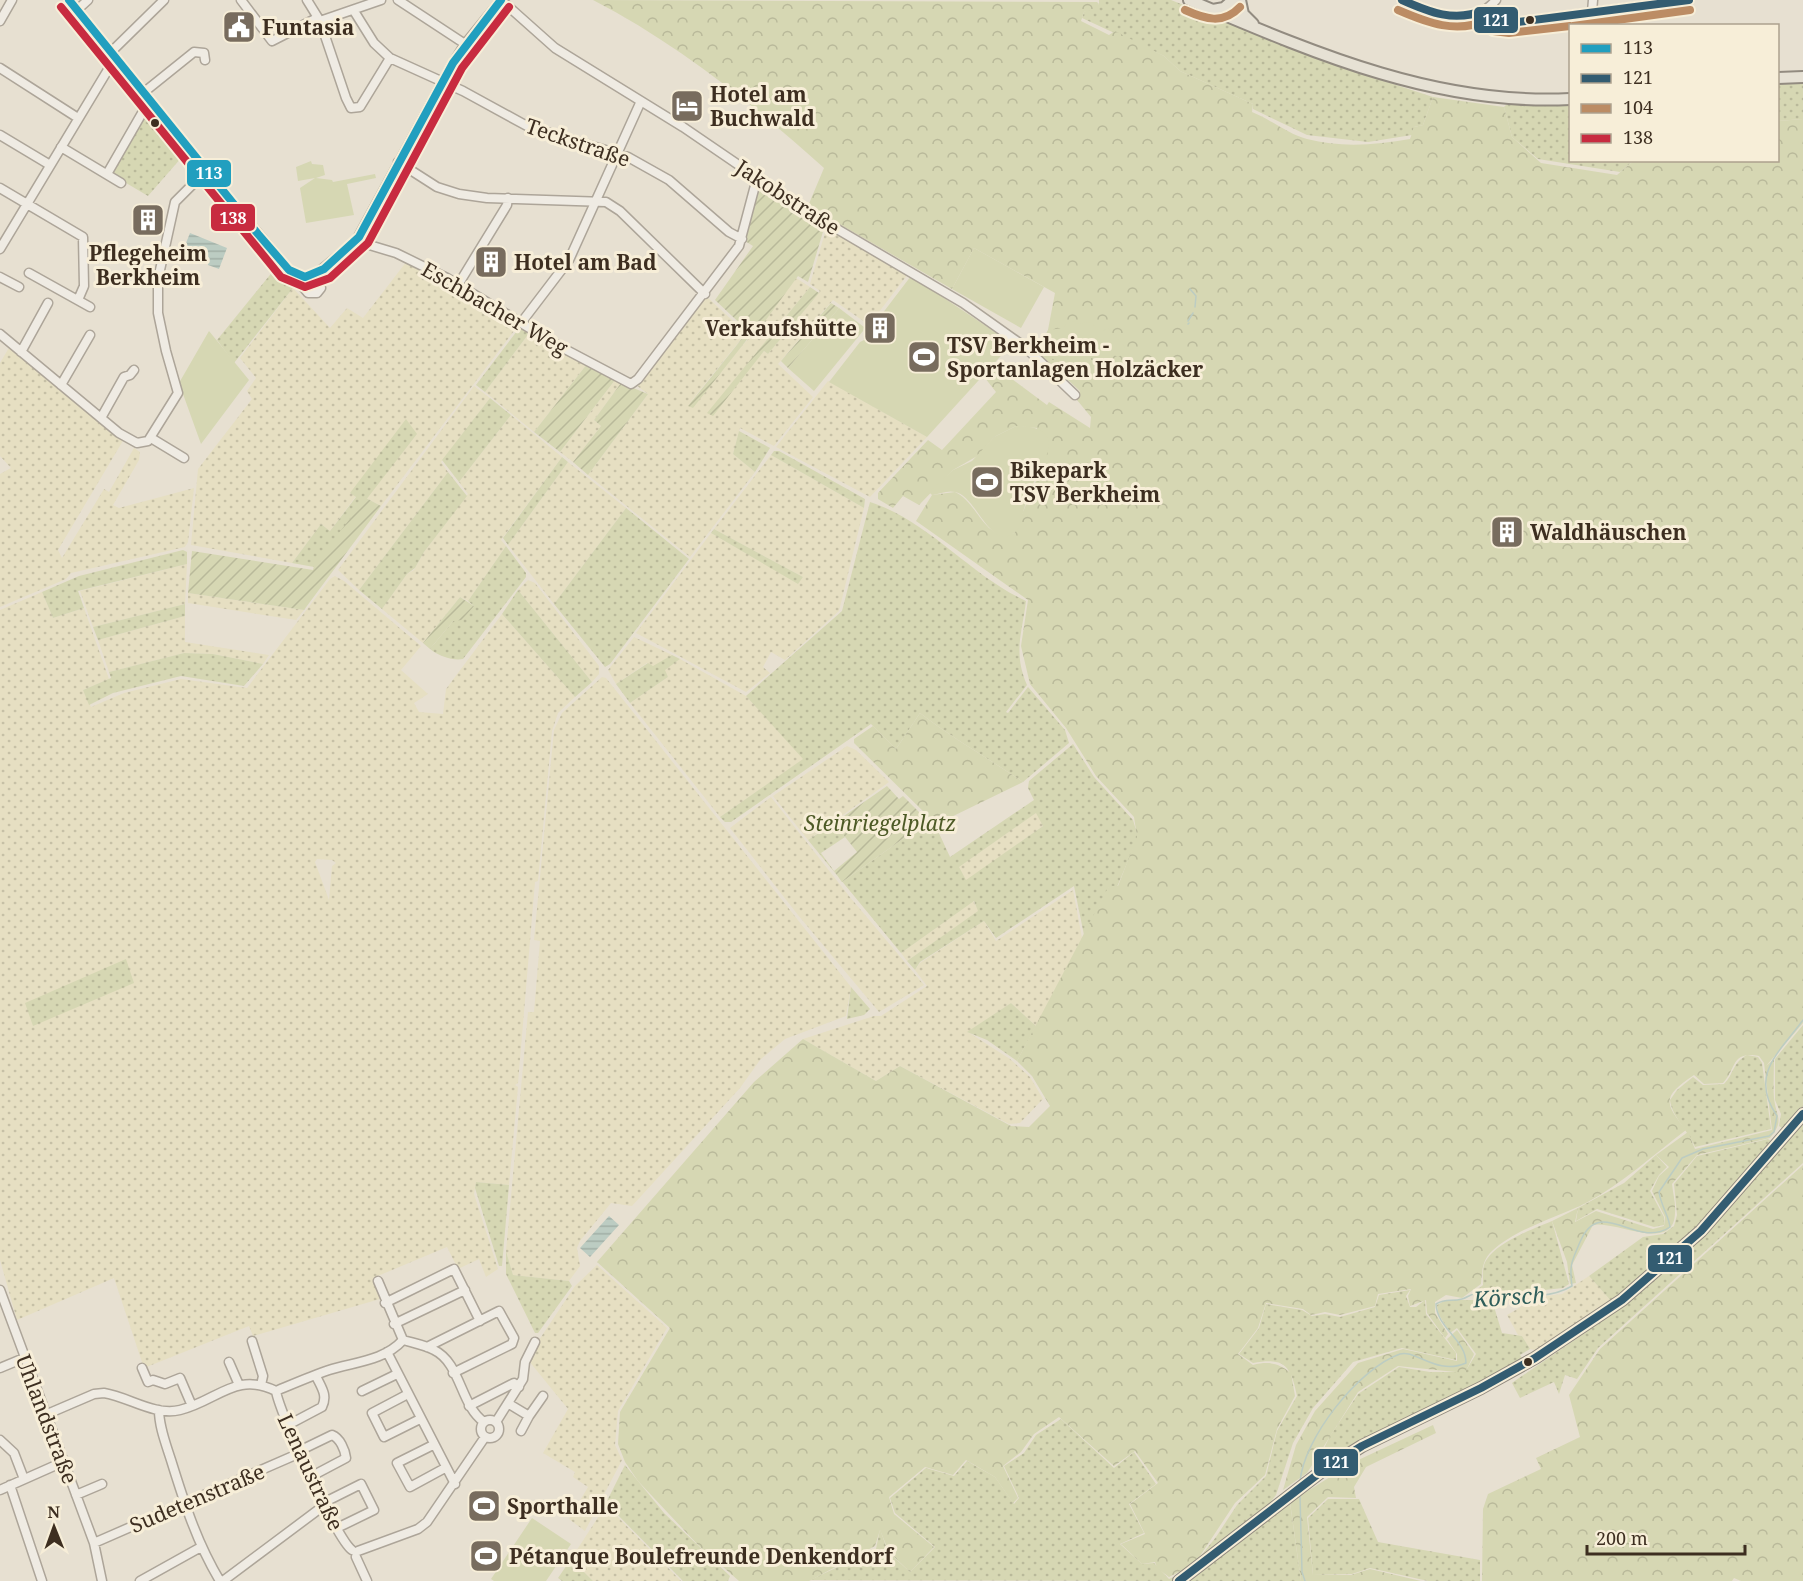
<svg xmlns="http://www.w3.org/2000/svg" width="1803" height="1581" font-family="'Noto Serif',serif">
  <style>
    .farmland { fill: url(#farmland-dots); fill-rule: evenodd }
    .grass { fill: url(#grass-dots); fill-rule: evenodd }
    .forest { fill: url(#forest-crowns) }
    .park { fill: #d6d7b3 }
    .garden { fill: url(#garden-furrows) }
    .water { fill: url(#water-rules) }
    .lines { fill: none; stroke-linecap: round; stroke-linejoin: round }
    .stream { stroke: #bcccc2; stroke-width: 1.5 }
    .minor-casing { stroke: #ada599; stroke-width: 11 }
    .major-casing { stroke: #928b80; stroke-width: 14 }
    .minor { stroke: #efebe3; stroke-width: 8 }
    .major { stroke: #e6e1d4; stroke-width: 10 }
    .bus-1-casing { stroke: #f7eed8; stroke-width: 12 }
    .bus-2-casing { stroke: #f7eed8; stroke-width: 12 }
    .bus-3-casing { stroke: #f7eed8; stroke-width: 12 }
    .bus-4-casing { stroke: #f7eed8; stroke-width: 12 }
    .bus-1 { stroke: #219fbf; stroke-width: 8 }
    .bus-2 { stroke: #335c71; stroke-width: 8 }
    .bus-3 { stroke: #bc8c64; stroke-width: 8 }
    .bus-4 { stroke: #c82b40; stroke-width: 8 }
    .bus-dot { fill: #3d2e20; stroke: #f7eed8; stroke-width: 2 }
    .labels { text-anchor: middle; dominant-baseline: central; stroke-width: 6; stroke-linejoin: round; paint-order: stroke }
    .poi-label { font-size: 21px; font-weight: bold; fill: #3d2e20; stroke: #f7eed8; text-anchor: start }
    .street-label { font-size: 21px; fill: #3d2e20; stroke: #f7eed8 }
    .park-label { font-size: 21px; font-style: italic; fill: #4d5a26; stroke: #f7eed8 }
    .water-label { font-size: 22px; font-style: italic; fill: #2f5d5a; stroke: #f7eed8 }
    .line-badge { stroke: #f7eed8; stroke-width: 2 }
    .badge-label { font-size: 16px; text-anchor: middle; font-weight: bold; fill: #fff }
  </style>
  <defs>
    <pattern id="farmland-dots" width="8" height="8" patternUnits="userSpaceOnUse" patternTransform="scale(1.5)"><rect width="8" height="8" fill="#e6dfc2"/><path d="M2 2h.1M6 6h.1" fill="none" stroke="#c6c0a6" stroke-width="1.8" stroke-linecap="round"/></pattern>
    <pattern id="grass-dots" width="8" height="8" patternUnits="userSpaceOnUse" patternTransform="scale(1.5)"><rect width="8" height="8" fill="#d6d7b3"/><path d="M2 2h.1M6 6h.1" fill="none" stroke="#b9b99a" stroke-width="1.8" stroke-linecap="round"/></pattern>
    <pattern id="forest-crowns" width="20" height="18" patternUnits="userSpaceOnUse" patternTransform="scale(1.5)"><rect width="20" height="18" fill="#d6d7b3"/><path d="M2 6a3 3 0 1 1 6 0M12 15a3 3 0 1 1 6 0" fill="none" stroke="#b9b99a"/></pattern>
    <pattern id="garden-furrows" width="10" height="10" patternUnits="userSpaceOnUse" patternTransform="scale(1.5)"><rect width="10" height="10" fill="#d6d7b3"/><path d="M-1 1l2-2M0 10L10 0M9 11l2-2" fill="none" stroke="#b9b99a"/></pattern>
    <pattern id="water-rules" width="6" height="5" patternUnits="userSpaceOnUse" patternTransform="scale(1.5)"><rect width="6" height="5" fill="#bcccc2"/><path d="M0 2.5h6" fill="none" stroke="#a2b0a6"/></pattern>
  </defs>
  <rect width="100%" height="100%" fill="#e7e0d1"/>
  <!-- farmland -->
  <path class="farmland" d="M 827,226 L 908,274 L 869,325 L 833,300 L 778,364 L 813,397 L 774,446 L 740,428 L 733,454 L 755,472 L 690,557 L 588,475 L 648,394 L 636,385 L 706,296 L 746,333 L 688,405 L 750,337 L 752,338 L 796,278 L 810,287 L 708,413 L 764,351 L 768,354 L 820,291 L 810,284 Z
    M 407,261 L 454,285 L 517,327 L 381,506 L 366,498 L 417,434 L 350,493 L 356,496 L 330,531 L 321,524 L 292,563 L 191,545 L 198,469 L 252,399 L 247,391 L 256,378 L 240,358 L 293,288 L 330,328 L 347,308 L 363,318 Z
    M 530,332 L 587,364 L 534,432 L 485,392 Z
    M 10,346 L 124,439 L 58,550 L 62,558 L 104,489 L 109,492 L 134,448 L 140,452 L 139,460 L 113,505 L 119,508 L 194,488 L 188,542 L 185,547 L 71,573 L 66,579 L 0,607 L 0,474 L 11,468 L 0,456 L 0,363 Z
    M 615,380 L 621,383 L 594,420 L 601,426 L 573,462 L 560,452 Z
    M 828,381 L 927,437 L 870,497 L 776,447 Z
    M 474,386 L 490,398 L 441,462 L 448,472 L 359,590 L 338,570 Z
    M 511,415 L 562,457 L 501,540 L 506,546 L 468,601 L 460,597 L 423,643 L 382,609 L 407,574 L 414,570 L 424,552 L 468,494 L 459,482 Z
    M 771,455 L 864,508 L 839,611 L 785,660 L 771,652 L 763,667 L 770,673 L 746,692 L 636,633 L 711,533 L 798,583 L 803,577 L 714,529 Z
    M 568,462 L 626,508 L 554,604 L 508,545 Z
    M 187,564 L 185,604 L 93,627 L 80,591 Z
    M 335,576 L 344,581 L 421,646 L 401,670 L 428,694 L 414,703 L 419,712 L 443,714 L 446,689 L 502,614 L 575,697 L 558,713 L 552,731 L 538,881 L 535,882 L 518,1083 L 515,1085 L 518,1087 L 509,1185 L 476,1182 L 474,1194 L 498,1269 L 486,1277 L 479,1259 L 458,1269 L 447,1247 L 373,1278 L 380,1299 L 253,1336 L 249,1326 L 144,1368 L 114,1278 L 17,1320 L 0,1260 L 0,610 L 42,592 L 53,618 L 84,608 L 109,679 L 83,690 L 91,707 L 124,693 L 181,679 L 247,688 L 330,579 ZM 317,859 L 332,860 L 336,863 L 332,866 L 329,900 L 315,862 Z
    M 528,580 L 535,583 L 599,666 L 599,674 L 592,682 L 518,590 Z
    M 188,593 L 304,610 L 296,620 L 188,603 Z
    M 185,616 L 185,642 L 269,655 L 263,664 L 213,654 L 184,653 L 109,672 L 98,640 Z
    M 634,637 L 672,655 L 653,667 L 647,663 L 616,684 L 608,670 Z
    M 680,659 L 746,696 L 804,759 L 720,817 L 630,703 L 668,677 L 664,670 Z
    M 602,677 L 606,678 L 851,987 L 846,1016 L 785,1039 L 760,1060 L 740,1088 L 632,1206 L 611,1203 L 580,1241 L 577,1248 L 580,1266 L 569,1281 L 513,1275 L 506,1251 L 528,1012 L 534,1012 L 540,941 L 534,940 L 554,730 L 562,713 Z
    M 847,746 L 856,750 L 889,782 L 808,840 L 773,796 Z
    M 771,797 L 849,896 L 924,985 L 879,1012 L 798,915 L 730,828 Z
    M 1037,812 L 1043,826 L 966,881 L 958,867 Z
    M 1073,890 L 1082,938 L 1036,1026 L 1011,1003 L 968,1032 L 1010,1059 L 1030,1077 L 1043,1099 L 1020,1123 L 1009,1124 L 900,1066 L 876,1081 L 803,1039 L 874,1016 L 881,1016 L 927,986 L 915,970 L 920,963 L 984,921 L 996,941 Z
    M 973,901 L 979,911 L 907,961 L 901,953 Z
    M 597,1265 L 667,1328 L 618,1411 L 615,1445 L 622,1460 L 585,1531 L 569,1519 L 588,1487 L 573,1477 L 575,1472 L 543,1453 L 568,1409 L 529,1361 L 537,1343 L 575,1286 Z
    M 1589,1276 L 1613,1303 L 1539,1351 L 1530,1349 L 1522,1336 L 1518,1335 L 1507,1315 L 1538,1297 L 1562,1294 Z
    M 606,1505 L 681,1581 L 593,1581 L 571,1559 Z"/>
  <!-- grass -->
  <path class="grass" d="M 1099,0 L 1171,0 L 1332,64 L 1433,97 L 1423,125 L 1414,127 L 1412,135 L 1368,142 L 1307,135 L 1253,109 L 1253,104 L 1180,71 L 1164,56 L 1082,18 L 1084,12 L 1099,4 Z
    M 1778,84 L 1803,84 L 1803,119 L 1778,121 Z
    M 1506,105 L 1570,105 L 1570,160 L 1633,161 L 1620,172 L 1538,159 L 1512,137 L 1504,107 Z
    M 145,112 L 182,157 L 148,196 L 111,174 Z
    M 278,265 L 290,280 L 293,288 L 234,363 L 217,340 Z
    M 520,327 L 530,332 L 485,392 L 476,385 Z
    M 490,398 L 511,415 L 459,482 L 442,460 Z
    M 406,419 L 417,434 L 314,567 L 292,563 L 321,524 L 330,531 L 356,497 L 350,493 Z
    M 739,431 L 770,448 L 755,472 L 733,454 Z
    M 774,451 L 779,451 L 865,499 L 864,508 L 771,455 Z
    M 562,457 L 568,462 L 508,545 L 503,538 Z
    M 448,472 L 467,496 L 424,552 L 415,568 L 407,574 L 382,609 L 359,590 Z
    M 870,502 C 929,521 971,576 1026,601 C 1022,634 1013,652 1027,685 L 1006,712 L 1008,713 L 1028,687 L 1065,730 L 1069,743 L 1023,782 C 988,758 952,738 920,713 L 896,749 L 871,724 L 731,822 L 725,822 L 720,817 L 803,759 L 746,696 L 842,611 Z
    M 626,508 L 689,559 L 610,664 L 605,667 L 554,604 Z
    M 714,529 L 803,577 L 798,584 L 711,533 Z
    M 506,546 L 526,573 L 526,577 L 463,659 C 453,661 439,656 430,649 L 453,621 L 474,606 L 468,601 Z
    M 183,550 L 187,552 L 187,564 L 78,591 L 84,608 L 53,618 L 42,592 L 79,576 Z
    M 518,590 L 592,682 L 575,697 L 502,614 Z
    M 185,604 L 185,616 L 98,640 L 93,627 Z
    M 184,653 L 213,654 L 263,664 L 244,686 L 181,676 L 113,693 L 89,705 L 83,690 L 111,678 L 109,672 Z
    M 672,655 L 680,659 L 665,670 L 668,677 L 630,703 L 616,684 L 648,663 L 653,666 Z
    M 1073,744 L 1094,777 L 1133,820 L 1138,837 L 1117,887 L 1109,887 L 1084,935 L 1074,886 L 996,938 L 984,921 L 920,962 L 915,970 L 907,961 L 978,911 L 974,901 L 901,953 L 808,840 L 834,823 L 845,837 L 821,853 L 842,882 L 928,821 L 938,831 L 950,857 L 1034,800 L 1028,788 L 1029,781 ZM 1036,813 L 1043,826 L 966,880 L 959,867 Z
    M 126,959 L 134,983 L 33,1026 L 25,1003 Z
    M 851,987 L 870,1009 L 864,1015 L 847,1019 Z
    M 1011,1003 L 1036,1026 L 1017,1061 L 987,1040 L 967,1032 Z
    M 1803,1025 L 1803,1106 L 1783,1129 L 1779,1126 L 1781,1114 L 1775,1100 L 1775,1059 Z
    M 1747,1055 L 1758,1057 L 1762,1063 L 1771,1129 L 1695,1147 C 1688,1130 1672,1117 1670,1100 L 1677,1090 L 1693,1077 L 1703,1085 L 1724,1084 C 1734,1074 1732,1063 1747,1055 Z
    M 1803,1123 L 1803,1163 L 1598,1348 L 1577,1379 L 1565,1375 L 1559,1394 L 1554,1382 L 1520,1398 L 1512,1383 C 1555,1353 1601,1324 1641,1290 C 1701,1240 1752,1182 1803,1123 Z
    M 1768,1139 L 1774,1143 L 1703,1225 L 1613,1303 L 1589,1276 L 1643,1237 L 1663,1234 L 1674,1226 L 1677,1215 L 1674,1184 L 1697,1156 Z
    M 1656,1155 L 1667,1167 L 1659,1175 L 1650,1191 L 1664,1217 L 1664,1225 L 1654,1227 L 1597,1209 L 1576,1221 L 1578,1208 L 1624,1183 Z
    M 476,1182 L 509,1185 L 502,1266 L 499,1266 L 475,1188 Z
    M 1552,1221 L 1569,1284 L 1563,1288 L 1509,1294 L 1478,1289 L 1483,1285 C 1483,1279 1482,1271 1484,1265 C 1491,1244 1533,1229 1552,1221 Z
    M 506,1251 L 513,1275 L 569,1281 L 572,1286 L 538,1333 L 535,1333 L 506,1274 Z
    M 1410,1290 L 1406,1296 L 1410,1307 L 1416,1307 L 1425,1300 L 1426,1314 L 1456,1353 L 1456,1360 L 1402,1348 L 1353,1362 L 1313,1408 L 1293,1443 L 1276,1495 L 1269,1504 L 1192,1567 L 1216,1537 L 1237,1505 L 1266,1476 L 1277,1431 L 1297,1396 C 1291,1366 1285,1357 1253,1363 L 1239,1354 L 1259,1328 L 1266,1304 L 1302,1310 L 1312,1316 L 1325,1314 L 1340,1317 L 1375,1307 L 1379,1295 Z
    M 1446,1300 L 1492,1300 L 1502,1333 L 1522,1336 L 1530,1349 L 1520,1355 L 1524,1361 L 1312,1473 L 1330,1436 L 1358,1394 L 1399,1367 L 1430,1372 L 1465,1372 L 1476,1354 L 1457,1328 L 1450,1333 L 1438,1313 L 1437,1305 Z
    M 1061,1419 L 1114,1468 L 1134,1452 L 1156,1484 L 1129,1504 L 1144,1533 L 1120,1544 L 1142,1564 L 1154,1563 L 1169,1579 L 1183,1573 L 1172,1581 L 810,1580 L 876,1549 L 880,1529 L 888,1552 L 910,1572 L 935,1547 L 895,1513 L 890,1498 L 926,1468 L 954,1476 L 967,1461 L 995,1477 L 1014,1504 L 1019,1498 L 1004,1466 L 1024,1453 L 1036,1435 Z
    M 625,1465 L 664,1513 L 730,1576 L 728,1581 L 683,1581 L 606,1503 Z
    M 1328,1499 L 1359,1499 L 1378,1542 L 1480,1560 L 1480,1581 L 1428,1581 L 1370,1568 L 1352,1574 L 1313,1575 L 1308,1518 Z
    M 1290,1503 L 1301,1581 L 1189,1581 Z
    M 571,1559 L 593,1581 L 562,1581 L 558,1578 Z"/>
  <!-- forest -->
  <path class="forest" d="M 593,0 L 1097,2 L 1099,4 L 1092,10 L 1084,12 L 1081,21 L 1109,35 L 1115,31 L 1164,56 L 1180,71 L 1253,104 L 1252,112 C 1270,119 1288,134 1307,139 C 1341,148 1376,145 1410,139 L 1414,127 L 1423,125 L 1433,97 L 1504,107 L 1512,137 L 1541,163 L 1617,175 L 1633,161 L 1778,160 L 1778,121 L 1803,119 L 1803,1023 L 1766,1066 L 1774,1059 C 1774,1072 1773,1086 1774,1098 C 1776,1117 1785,1120 1770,1138 L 1697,1155 L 1672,1184 C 1673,1194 1676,1204 1675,1213 C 1674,1254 1615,1220 1593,1225 L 1572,1265 L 1576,1283 L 1570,1284 L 1567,1262 L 1552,1221 L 1578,1208 L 1575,1222 L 1596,1211 L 1653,1229 L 1664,1226 L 1665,1217 L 1652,1191 L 1659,1176 L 1669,1167 L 1656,1155 L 1688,1132 L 1695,1149 L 1772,1130 L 1764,1063 L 1759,1056 C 1731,1051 1737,1068 1723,1083 L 1704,1084 L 1694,1075 C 1663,1096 1663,1102 1686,1130 C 1653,1155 1623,1183 1586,1203 C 1556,1218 1517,1228 1492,1251 C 1482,1260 1482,1272 1481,1284 L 1462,1298 L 1446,1295 L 1435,1302 L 1435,1313 L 1448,1334 L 1445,1338 L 1427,1313 L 1426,1300 L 1410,1306 L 1408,1296 L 1411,1289 L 1378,1294 L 1375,1306 L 1340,1315 L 1325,1312 L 1311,1315 L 1303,1309 L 1266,1303 L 1258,1328 L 1238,1354 L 1253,1365 C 1269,1361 1278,1363 1291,1373 L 1295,1396 L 1277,1429 L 1265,1475 L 1235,1503 L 1200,1556 L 1189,1567 L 1169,1577 L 1157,1568 L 1155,1562 L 1142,1564 L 1121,1544 L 1145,1534 L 1130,1504 L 1158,1483 L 1135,1451 L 1114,1466 L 1059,1417 L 1034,1434 L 1021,1452 L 1003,1466 L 1018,1498 L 1013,1503 L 995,1477 L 966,1460 L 953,1475 L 925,1467 L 889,1497 L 894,1514 L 934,1547 L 910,1572 L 889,1552 L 880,1530 L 875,1546 L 809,1581 L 739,1581 L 699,1546 L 638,1481 L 625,1462 L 618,1444 L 620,1412 L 670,1328 L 597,1262 L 754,1082 L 803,1039 L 876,1081 L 900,1066 L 1011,1126 L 1029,1127 L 1050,1106 L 1032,1076 L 1017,1061 L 1109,886 L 1118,886 L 1137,837 L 1134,817 L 1096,776 L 1066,728 L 1030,684 L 1021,646 L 1028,600 L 916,521 L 932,495 L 955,492 C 978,502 985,544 1014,533 L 1039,474 L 1037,428 L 1016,426 L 994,437 L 979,455 L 953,470 L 919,505 L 903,496 L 893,508 L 878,499 L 878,493 L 928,440 L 942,450 L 996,392 L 985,378 L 996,367 L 1047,405 L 1049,402 L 1090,428 L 1091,417 L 1077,400 L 1080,391 L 1036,351 L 1047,335 L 1055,293 L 974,248 L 952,289 L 808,206 L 824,168 C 754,105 678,44 593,0 Z
    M 920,713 C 952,738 988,758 1023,782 L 943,821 L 933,821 L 854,743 L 854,739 L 873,726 L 896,749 Z
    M 1803,1165 L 1803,1581 L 1741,1581 L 1734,1578 L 1732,1581 L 1482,1581 L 1483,1509 L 1488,1494 L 1541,1469 L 1536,1458 L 1580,1437 L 1569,1395 L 1600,1349 Z
    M 1457,1330 L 1474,1354 L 1465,1373 L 1398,1366 L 1358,1392 L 1307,1473 L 1283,1490 L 1296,1445 L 1315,1411 L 1358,1363 L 1403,1349 L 1457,1361 L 1457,1354 L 1447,1339 Z
    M 1433,1425 L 1436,1433 L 1366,1467 L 1354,1487 L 1356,1498 L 1328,1497 L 1307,1517 L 1313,1575 L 1351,1575 L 1370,1569 L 1421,1581 L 1301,1581 L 1290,1502 L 1354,1462 Z"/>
  <!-- park -->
  <path class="park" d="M 311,161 L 312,164 L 323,165 L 325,175 L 316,178 L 332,180 L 333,182 L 375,174 L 376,178 L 347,184 L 354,215 L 306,223 L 300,188 L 315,178 L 298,181 L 296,167 Z
    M 974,248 L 1044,287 L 1021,328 L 952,289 Z
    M 911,276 L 1010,342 L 1009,347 L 927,437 L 829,382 L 860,342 L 866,339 L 869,331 Z
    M 839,308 L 864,327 L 863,331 L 814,391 L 788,368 Z
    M 1073,321 L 1077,324 L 1090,322 L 1101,332 L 1108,328 L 1128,351 L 1118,357 L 1104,350 L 1073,370 L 1066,372 L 1063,364 L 1051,358 L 1047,361 L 1036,351 L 1048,330 L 1063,328 L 1067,323 Z
    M 209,331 L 249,380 L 201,444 L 179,383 Z
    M 1016,426 C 1070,426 1044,461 1031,488 C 1025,501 1023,516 1018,529 C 992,558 977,495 955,492 C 948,490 939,494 932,495 L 929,492 L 953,470 L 972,461 L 994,437 Z
    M 532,1518 L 571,1544 L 546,1581 L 494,1581 L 491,1579 Z"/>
  <!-- garden -->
  <path class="garden" d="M 762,184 L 825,225 L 808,282 L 798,276 L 752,339 L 749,337 L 693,408 L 688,406 L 748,331 L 715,300 L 753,246 L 745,241 L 757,186 Z
    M 810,287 L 819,293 L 768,354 L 764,351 L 713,416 L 707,413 Z
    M 831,303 L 839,308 L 788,368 L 781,361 Z
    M 587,364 L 615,380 L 560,452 L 534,432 Z
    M 621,383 L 648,394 L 588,475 L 573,462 L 601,426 L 594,420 Z
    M 366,498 L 381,506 L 304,610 L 188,593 L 192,551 L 313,570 L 314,565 Z
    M 460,597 L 474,606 L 462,620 L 453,621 L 430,649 L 423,643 Z
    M 887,786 L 899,799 L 903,796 L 928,821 L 842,882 L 834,871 L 857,852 L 834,823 Z"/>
  <!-- water -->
  <path class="water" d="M 190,233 L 227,248 L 219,269 L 208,265 L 208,256 L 184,248 Z
    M 609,1216 L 619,1225 L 590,1257 L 580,1248 Z"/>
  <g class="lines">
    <!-- stream -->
    <path class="stream" d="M 1190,289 L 1196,296 L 1195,307
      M 1188,321 L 1193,313
      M 1188,324 L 1189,323
      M 1300,1482 C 1303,1439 1359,1368 1400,1354 C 1415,1349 1437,1376 1466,1363 C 1466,1340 1437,1328 1436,1304 C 1446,1298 1452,1302 1462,1299 C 1467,1298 1470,1294 1475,1294 C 1508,1293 1543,1303 1572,1286 C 1569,1264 1572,1261 1580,1242 C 1600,1194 1636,1250 1670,1227 C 1669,1216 1661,1206 1659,1192 L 1682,1158 L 1703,1149 L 1769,1136 L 1774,1132 L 1777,1116 C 1748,1074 1781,1051 1803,1020
      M 1300,1496 L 1302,1572 L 1305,1581"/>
    <defs>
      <path id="minor" d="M 69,0 L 161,117 L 308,293 L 317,293 L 321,288 L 316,274
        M 241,0 L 272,41 L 317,18
        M 307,0 L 320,21 L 346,98 L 351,108 L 360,107 L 390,58
        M 398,0 L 465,44
        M 501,0 L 555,48 L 683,127 L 803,209 L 963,303 L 1025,347 L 1075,395
        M 1402,0 C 1433,13 1470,31 1496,0
        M 77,10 L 88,0
        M 1484,10 L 1497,21 L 1510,23 L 1689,0
        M 354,11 L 374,43 L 390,58 L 463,91 L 527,126 L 628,157 L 669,180 L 729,232 L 742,239
        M 1592,12 L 1593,0
        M 0,21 L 12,0
        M 320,21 L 381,0
        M 110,53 L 164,0
        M 0,68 L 78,118
        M 143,93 L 194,52 L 204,53 L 205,60
        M 0,135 L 50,165
        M 61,147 L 121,183
        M 398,162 L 437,187 L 459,194 L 487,198 L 606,202 L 620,211 L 705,294
        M 107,174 L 149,101
        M 0,188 L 83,237 L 84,286 L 78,300
        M 356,241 L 396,253 L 447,278 L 559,346 L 631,384 L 638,379 L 739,246 L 757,178
        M 0,249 L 115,58
        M 29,273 L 90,307
        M 294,274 L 305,277 L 316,274 L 356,241 L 453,63 L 465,44 L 501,0
        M 0,277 L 19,287
        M 458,285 L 507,205 L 508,198
        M 521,323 L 569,260 L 641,101
        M 0,334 L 119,433 L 137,443 L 148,441 L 178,393 L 166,351 L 158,313 L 158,279 L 175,202 L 206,171
        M 21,352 L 48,303
        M 61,385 L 90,335
        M 101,418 L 124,377 L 130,375 L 134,370
        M 151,438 L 184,458
        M 378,1281 L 403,1340
        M 0,1290 L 94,1543 L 102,1581
        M 385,1303 L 454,1269 L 480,1321
        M 394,1324 L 465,1290
        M 403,1340 C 413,1343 425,1345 434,1350 C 461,1363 460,1405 484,1422
        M 252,1341 L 263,1376 L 261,1385
        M 427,1347 L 499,1311 L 514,1338 L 512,1344 L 453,1373
        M 387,1352 L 455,1484
        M 229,1362 L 239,1385
        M 0,1368 L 24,1358
        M 142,1368 L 148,1382 L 153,1380 L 165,1384 L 180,1378 L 192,1406
        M 276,1391 C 279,1412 337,1540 352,1550
        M 362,1391 L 397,1374
        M 408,1394 L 372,1413 L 384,1437 L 420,1419
        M 509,1404 L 529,1416 L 543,1396
        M 469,1406 L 514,1383 L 519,1387
        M 159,1410 C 159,1427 166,1444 171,1460 C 184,1502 197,1543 220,1581
        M 45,1415 L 94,1394 L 104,1393 C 129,1397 154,1416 180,1410 C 217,1401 236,1371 276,1391 C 293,1384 311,1376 329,1370 C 354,1362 384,1361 403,1340
        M481 1429a9 9 0 1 1 18 0a9 9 0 1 1-18 0Z
        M 496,1422 L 523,1379 L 525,1362 L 535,1342
        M 288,1425 L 322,1407 C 328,1395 321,1387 316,1376
        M 521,1431 L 529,1416
        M 0,1440 L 14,1453 L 24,1479
        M 433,1445 L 397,1463 L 410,1487 L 445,1468
        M 299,1451 L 332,1435 C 340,1438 345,1450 346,1458 L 312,1476
        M 10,1485 L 42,1581
        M 0,1490 L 63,1462
        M 76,1495 L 102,1484
        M 325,1502 L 361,1484 L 374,1510 L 337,1528
        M 94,1543 L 300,1453
        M 358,1551 L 418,1529 L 427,1522 L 485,1437
        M 356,1557 L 367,1581
        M 140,1581 L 201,1547
        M 223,1581 L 326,1504"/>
      <path id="major" d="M 1189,0 C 1312,52 1435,106 1570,99
        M 1240,0 L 1243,14 L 1253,24
        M 1213,10 L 1224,8 L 1233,0
        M 1778,78 L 1803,77
        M 1179,1581 L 1322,1471 L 1362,1446 L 1481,1388 L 1535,1358 L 1622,1300 L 1701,1231 L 1803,1114"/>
    </defs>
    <!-- minor casing -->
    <use href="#minor" class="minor-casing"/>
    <!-- major casing -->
    <use href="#major" class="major-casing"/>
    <!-- minor -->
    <use href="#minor" class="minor"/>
    <!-- major -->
    <use href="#major" class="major"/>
    <defs>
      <path id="bus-1" d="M 69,0 L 258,234 L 289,270 L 305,277 L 324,269 L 359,237 L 453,63 L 501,0"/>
      <path id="bus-2" d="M 1402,0 C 1429,12 1455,23 1484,10
        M 1484,10 L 1497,21 L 1510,23 L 1689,0
        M 1179,1581 L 1322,1471 L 1362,1446 L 1481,1388 L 1535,1358 L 1622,1300 L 1701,1231 L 1803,1114"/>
      <path id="bus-3" d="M 1185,10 C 1205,19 1223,25 1240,7
        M 1398,10 C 1428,23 1456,34 1488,20
        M 1477,18 L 1493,31 L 1509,33 L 1570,26
        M 1573,26 L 1690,10"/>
      <path id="bus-4" d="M 61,7 L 281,277 L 305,287 L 330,278 L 368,243 L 462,68 L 509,7"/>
    </defs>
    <!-- bus-1 casing -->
    <use href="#bus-1" class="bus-1-casing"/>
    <!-- bus-2 casing -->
    <use href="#bus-2" class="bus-2-casing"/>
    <!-- bus-3 casing -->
    <use href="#bus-3" class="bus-3-casing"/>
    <!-- bus-4 casing -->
    <use href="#bus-4" class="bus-4-casing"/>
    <!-- bus-1 -->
    <use href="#bus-1" class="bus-1"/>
    <!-- bus-2 -->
    <use href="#bus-2" class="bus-2"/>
    <!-- bus-3 -->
    <use href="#bus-3" class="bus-3"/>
    <!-- bus-4 -->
    <use href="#bus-4" class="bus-4"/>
  </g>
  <!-- icons -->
  <defs>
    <symbol id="civic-square" viewBox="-11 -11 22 22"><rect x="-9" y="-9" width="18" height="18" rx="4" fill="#786c5e" stroke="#f7eed8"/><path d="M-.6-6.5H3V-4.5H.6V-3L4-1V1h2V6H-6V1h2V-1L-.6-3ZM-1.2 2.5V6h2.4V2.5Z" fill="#fff"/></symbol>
    <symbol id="hotel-square" viewBox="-11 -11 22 22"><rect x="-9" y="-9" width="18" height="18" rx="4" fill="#786c5e" stroke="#f7eed8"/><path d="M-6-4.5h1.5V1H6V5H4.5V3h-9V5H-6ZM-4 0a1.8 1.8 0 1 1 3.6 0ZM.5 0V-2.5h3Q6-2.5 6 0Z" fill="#fff"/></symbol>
    <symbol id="building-square" viewBox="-11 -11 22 22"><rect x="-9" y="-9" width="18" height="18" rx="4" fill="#786c5e" stroke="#f7eed8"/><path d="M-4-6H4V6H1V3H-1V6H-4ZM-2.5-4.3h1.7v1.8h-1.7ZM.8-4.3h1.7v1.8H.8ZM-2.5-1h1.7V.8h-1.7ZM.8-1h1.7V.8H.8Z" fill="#fff"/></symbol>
    <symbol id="stadium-square" viewBox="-11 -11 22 22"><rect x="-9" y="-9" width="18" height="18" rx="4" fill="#786c5e" stroke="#f7eed8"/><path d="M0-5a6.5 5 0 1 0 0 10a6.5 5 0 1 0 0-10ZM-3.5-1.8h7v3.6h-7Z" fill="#fff"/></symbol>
  </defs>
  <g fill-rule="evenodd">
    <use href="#civic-square" x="220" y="8" width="38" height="38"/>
    <use href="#hotel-square" x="668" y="87" width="38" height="38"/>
    <use href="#building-square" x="129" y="201" width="38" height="38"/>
    <use href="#building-square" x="472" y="243" width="38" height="38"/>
    <use href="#building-square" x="861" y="309" width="38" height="38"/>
    <use href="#stadium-square" x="905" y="338" width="38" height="38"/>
    <use href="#stadium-square" x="968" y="463" width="38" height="38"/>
    <use href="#building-square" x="1488" y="513" width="38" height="38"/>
    <use href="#stadium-square" x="465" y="1487" width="38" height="38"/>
    <use href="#stadium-square" x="467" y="1537" width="38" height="38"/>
  </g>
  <!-- markers -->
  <g class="bus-dot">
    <circle cx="1530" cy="20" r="5"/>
    <circle cx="155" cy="123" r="5"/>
    <circle cx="1528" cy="1362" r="5"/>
  </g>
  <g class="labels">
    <!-- poi labels -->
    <g class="poi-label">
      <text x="262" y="27">Funtasia</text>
      <text x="710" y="94">Hotel am<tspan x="710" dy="24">Buchwald</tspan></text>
      <text x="148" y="253" text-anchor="middle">Pflegeheim<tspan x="148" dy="24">Berkheim</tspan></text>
      <text x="514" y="262">Hotel am Bad</text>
      <text x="857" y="328" text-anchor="end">Verkaufshütte</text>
      <text x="947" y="345">TSV Berkheim -<tspan x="947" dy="24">Sportanlagen Holzäcker</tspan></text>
      <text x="1010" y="470">Bikepark<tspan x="1010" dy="24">TSV Berkheim</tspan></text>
      <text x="1530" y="532">Waldhäuschen</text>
      <text x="507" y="1506">Sporthalle</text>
      <text x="509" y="1556">Pétanque Boulefreunde Denkendorf</text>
    </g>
    <!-- street labels -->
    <g class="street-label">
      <text transform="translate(578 142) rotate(19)">Teckstraße</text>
      <text transform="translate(788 197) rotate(33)">Jakobstraße</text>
      <text transform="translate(495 308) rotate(30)">Eschbacher Weg</text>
      <text transform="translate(47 1419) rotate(69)">Uhlandstraße</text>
      <text transform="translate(311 1472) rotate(65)">Lenaustraße</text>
      <text transform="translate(197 1498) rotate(-23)">Sudetenstraße</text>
    </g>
    <!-- park labels -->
    <g class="park-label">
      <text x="880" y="823">Steinriegelplatz</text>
    </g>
    <!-- water labels -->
    <g class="water-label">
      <text transform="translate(1509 1296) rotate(-4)">Körsch</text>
    </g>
  </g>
  <g class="line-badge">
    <rect x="1473" y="6" width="46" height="28" rx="6" fill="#335c71"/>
    <rect x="186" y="159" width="46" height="29" rx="6" fill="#219fbf"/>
    <rect x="210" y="203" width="46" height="29" rx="6" fill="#c82b40"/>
    <rect x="1647" y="1244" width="46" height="29" rx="6" fill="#335c71"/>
    <rect x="1313" y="1448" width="46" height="29" rx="6" fill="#335c71"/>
  </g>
  <g class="badge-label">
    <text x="1496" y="26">121</text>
    <text x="209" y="179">113</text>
    <text x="233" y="224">138</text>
    <text x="1670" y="1264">121</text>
    <text x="1336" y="1468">121</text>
  </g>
  <!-- legend -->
  <rect x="1569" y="24" width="210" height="138" fill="#f7eed8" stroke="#ada18e" stroke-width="1.5"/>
  <rect x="1581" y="44" width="30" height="9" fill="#219fbf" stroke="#ada18e" stroke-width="1.5"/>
  <text x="1623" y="54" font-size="18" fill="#3d2e20">113</text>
  <rect x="1581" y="74" width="30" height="9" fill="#335c71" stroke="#ada18e" stroke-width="1.5"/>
  <text x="1623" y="84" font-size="18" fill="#3d2e20">121</text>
  <rect x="1581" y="104" width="30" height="9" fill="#bc8c64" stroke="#ada18e" stroke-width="1.5"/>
  <text x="1623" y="114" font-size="18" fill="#3d2e20">104</text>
  <rect x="1581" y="134" width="30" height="9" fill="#c82b40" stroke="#ada18e" stroke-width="1.5"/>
  <text x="1623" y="144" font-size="18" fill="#3d2e20">138</text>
  <!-- north arrow -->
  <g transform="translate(54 1527) rotate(359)" stroke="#f7eed8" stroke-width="4.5" paint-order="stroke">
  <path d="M0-4.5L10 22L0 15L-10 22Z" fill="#3d2e20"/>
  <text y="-9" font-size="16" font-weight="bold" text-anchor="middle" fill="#3d2e20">N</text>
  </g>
  <!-- scale -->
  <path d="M1587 1545v9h158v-9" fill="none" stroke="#3d2e20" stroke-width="3"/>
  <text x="1596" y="1545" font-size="18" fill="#3d2e20" stroke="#f7eed8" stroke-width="4.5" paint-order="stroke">200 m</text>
</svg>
